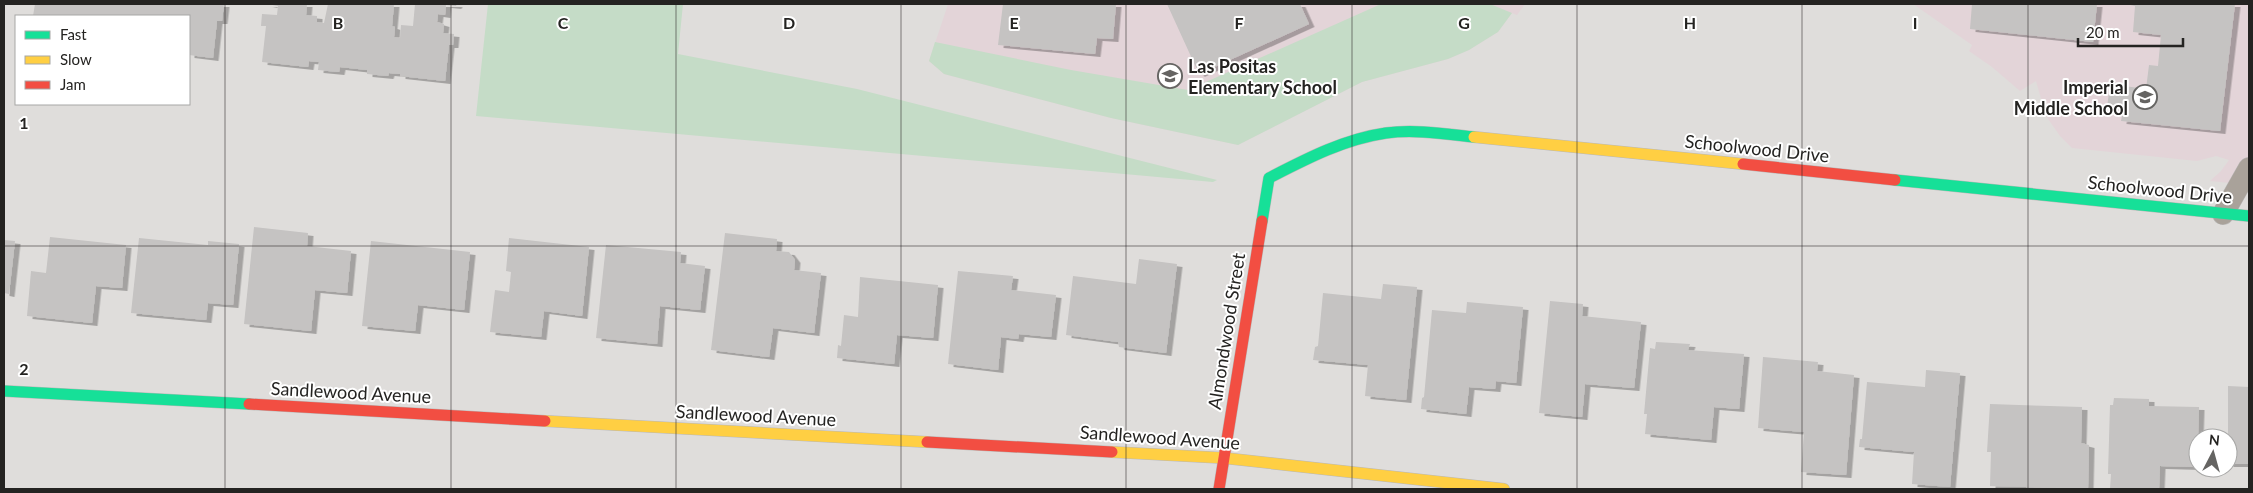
<svg xmlns="http://www.w3.org/2000/svg" width="2253" height="493" font-family="Lato,sans-serif">
  <style>
    .education { fill: #e3d4d8 }
    .green { fill: #c5dcc7 }
    .building { fill: #c5c3c2; filter: url(#shadow) }
    .lines { fill: none; stroke-linecap: round; stroke-linejoin: round }
    .lane-casing { stroke: #b9b8b7; stroke-width: 22 }
    .fast-casing { stroke: #b9b8b7; stroke-width: 12 }
    .slow-casing { stroke: #b9b8b7; stroke-width: 12 }
    .jam-casing { stroke: #b9b8b7; stroke-width: 12 }
    .lane { stroke: #a9a29a; stroke-width: 21 }
    .fast { stroke: #16e098; stroke-width: 11 }
    .slow { stroke: #ffcf43; stroke-width: 11 }
    .jam { stroke: #f24e42; stroke-width: 11 }
    .grid { fill: none; stroke: #242321; stroke-width: 1; stroke-opacity: 0.55 }
    .labels { text-anchor: middle; dominant-baseline: central; stroke-width: 4; stroke-linejoin: round; paint-order: stroke }
    .poi-label { font-size: 18px; font-weight: bold; fill: #242321; stroke: #fff; text-anchor: start }
    .street-label { font-size: 18px; fill: #242321; stroke: #fff }
    .grid-label { font-size: 16px; text-anchor: middle; font-weight: bold; fill: #242321; stroke: #fff; stroke-width: 4; stroke-linejoin: round; paint-order: stroke }
  </style>
  <defs>
    <filter id="shadow"><feDropShadow dx="5.5" dy="3" stdDeviation="0" flood-color="#0004"/></filter>
  </defs>
  <rect width="100%" height="100%" fill="#dfdddb"/>
  <!-- education -->
  <path class="education" d="M 948,4 L 1525,4 L 1517,15 L 1512,13 L 1498,32 L 1469,50 L 1448,59 L 1362,82 L 1238,145 L 1111,118 L 944,74 L 929,61 Z
    M 1913,4 L 2249,4 L 2249,185 L 2210,181 L 2221,171 L 2229,160 L 2216,156 L 2197,161 L 2072,148 L 2060,136 L 2046,116 L 2036,81 L 2020,91 L 1992,67 L 1969,51 L 1972,45 Z"/>
  <!-- green -->
  <path class="green" d="M 488,4 L 683,4 L 678,54 L 857,89 L 1217,180 L 1213,182 L 476,116 Z
    M 1381,4 L 1490,4 L 1512,13 L 1498,32 L 1469,50 L 1448,59 L 1362,82 L 1238,145 L 1111,118 L 944,74 L 929,61 L 935,42 L 1071,70 L 1188,90 Z"/>
  <!-- building -->
  <path class="building" d="M 35,4 L 224,4 L 222,21 L 217,21 L 213,58 L 189,55 L 189,16 L 33,16 Z
    M 267,4 L 307,4 L 306,15 L 317,16 L 317,22 L 324,23 L 328,4 L 394,4 L 392,26 L 395,27 L 394,37 L 400,38 L 401,25 L 413,26 L 415,4 L 457,4 L 456,6 L 446,5 L 445,15 L 438,14 L 437,22 L 444,24 L 443,33 L 454,34 L 453,45 L 449,45 L 445,81 L 400,76 L 400,74 L 389,73 L 388,76 L 367,74 L 367,70 L 340,67 L 339,72 L 318,70 L 319,62 L 309,61 L 308,67 L 262,62 L 266,26 L 261,26 L 262,14 L 277,15 L 278,6 Z
    M 1003,4 L 1116,4 L 1113,39 L 1097,38 L 1095,54 L 998,45 Z
    M 1167,4 L 1300,4 L 1309,24 L 1199,74 Z
    M 1972,4 L 2097,4 L 2093,42 L 1970,29 Z
    M 2130,4 L 2235,4 L 2220,131 L 2121,121 L 2123,111 L 2107,108 L 2110,84 L 2146,89 L 2149,65 L 2158,66 L 2161,35 L 2133,32 L 2135,6 L 2130,5 Z
    M 254,227 L 308,233 L 307,246 L 351,251 L 347,293 L 315,290 L 311,331 L 244,324 Z
    M 725,233 L 777,239 L 776,251 L 789,252 L 795,260 L 794,270 L 821,273 L 814,333 L 773,328 L 769,357 L 711,350 Z
    M 50,237 L 126,245 L 122,288 L 96,286 L 92,323 L 27,316 L 31,271 L 46,273 Z
    M 139,238 L 208,245 L 208,241 L 239,244 L 233,305 L 208,303 L 206,320 L 131,313 Z
    M 509,238 L 589,247 L 582,316 L 544,311 L 541,337 L 490,332 L 495,290 L 509,292 L 511,272 L 506,271 Z
    M 4,240 L 15,241 L 9,294 L 4,293 Z
    M 371,241 L 470,252 L 464,310 L 418,305 L 415,331 L 362,326 Z
    M 606,245 L 681,252 L 680,263 L 705,266 L 700,310 L 660,306 L 657,344 L 596,338 Z
    M 1139,259 L 1177,264 L 1166,353 L 1119,347 L 1118,342 L 1066,335 L 1073,276 L 1136,284 Z
    M 958,271 L 1013,276 L 1011,290 L 1056,295 L 1051,337 L 1019,334 L 1018,339 L 1001,337 L 998,370 L 948,364 Z
    M 860,277 L 938,285 L 933,338 L 897,335 L 894,364 L 837,358 L 838,345 L 841,346 L 844,315 L 858,317 Z
    M 1383,284 L 1417,287 L 1406,400 L 1365,396 L 1368,365 L 1313,360 L 1315,347 L 1318,346 L 1323,293 L 1381,299 Z
    M 1550,301 L 1583,304 L 1582,316 L 1641,322 L 1634,388 L 1585,384 L 1582,417 L 1539,413 Z
    M 1467,302 L 1523,307 L 1516,383 L 1496,381 L 1495,389 L 1469,387 L 1466,414 L 1421,409 L 1422,398 L 1424,397 L 1432,310 L 1466,313 Z
    M 1656,342 L 1690,344 L 1688,350 L 1744,354 L 1739,409 L 1714,407 L 1711,440 L 1645,434 L 1647,414 L 1644,414 L 1650,348 L 1655,349 Z
    M 1763,357 L 1818,362 L 1817,371 L 1854,375 L 1846,475 L 1801,472 L 1804,432 L 1758,428 Z
    M 1926,370 L 1960,373 L 1950,487 L 1912,484 L 1914,452 L 1859,447 L 1860,439 L 1862,439 L 1867,382 L 1925,387 Z
    M 2228,386 L 2249,387 L 2249,464 L 2228,464 Z
    M 2114,398 L 2149,399 L 2149,406 L 2199,407 L 2197,467 L 2160,466 L 2159,489 L 2110,489 L 2111,474 L 2108,474 L 2110,405 L 2113,405 Z
    M 1990,404 L 2082,407 L 2081,443 L 2089,445 L 2088,489 L 1990,486 L 1991,452 L 1987,452 Z"/>
  <g class="lines">
    <defs>
      <path id="lane" d="M 2223,214 L 2249,168"/>
      <path id="fast" d="M 1895,180 L 2249,216
        M 1262,221 L 1269,178 C 1306,159 1344,139 1386,133 C 1415,129 1446,134 1474,137
        M 4,391 L 249,404"/>
      <path id="slow" d="M 1474,137 L 1743,164
        M 545,421 L 927,442
        M 1112,452 L 1224,458 L 1504,489"/>
      <path id="jam" d="M 1743,164 L 1895,180
        M 249,404 L 545,421
        M 927,442 L 1112,452
        M 1219,489 L 1262,221"/>
    </defs>
    <!-- lane casing -->
    <use href="#lane" class="lane-casing"/>
    <!-- fast casing -->
    <use href="#fast" class="fast-casing"/>
    <!-- slow casing -->
    <use href="#slow" class="slow-casing"/>
    <!-- jam casing -->
    <use href="#jam" class="jam-casing"/>
    <!-- lane -->
    <use href="#lane" class="lane"/>
    <!-- fast -->
    <use href="#fast" class="fast"/>
    <!-- slow -->
    <use href="#slow" class="slow"/>
    <!-- jam -->
    <use href="#jam" class="jam"/>
  </g>
  <!-- grid -->
  <path class="grid" d="M 225,4 L 225,489M 451,4 L 451,489M 676,4 L 676,489M 901,4 L 901,489M 1126,4 L 1126,489M 1352,4 L 1352,489M 1577,4 L 1577,489M 1802,4 L 1802,489M 2028,4 L 2028,489M 4,246 L 2249,246"/>
  <!-- icons -->
  <defs>
    <symbol id="school-ring" viewBox="-11 -11 22 22"><circle r="9.5" fill="#fff" stroke="#656462" stroke-width="1.5"/><path d="M0-5L7-2L0 1L-7-2ZM-4 1L0 2.5L4 1V4Q0 6-4 4Z" fill="#656462"/></symbol>
  </defs>
  <g fill-rule="evenodd">
    <use href="#school-ring" x="1156" y="62" width="28" height="28"/>
    <use href="#school-ring" x="2131" y="83" width="28" height="28"/>
  </g>
  <g class="labels">
    <!-- poi labels -->
    <g class="poi-label">
      <text x="1188" y="66">Las Positas<tspan x="1188" dy="21">Elementary School</tspan></text>
      <text x="2128" y="87" text-anchor="end">Imperial<tspan x="2128" dy="21">Middle School</tspan></text>
    </g>
    <!-- street labels -->
    <g class="street-label">
      <text transform="translate(1757 148) rotate(6)">Schoolwood Drive</text>
      <text transform="translate(2160 189) rotate(6)">Schoolwood Drive</text>
      <text transform="translate(1226 331) rotate(-81)">Almondwood Street</text>
      <text transform="translate(351 392) rotate(3)">Sandlewood Avenue</text>
      <text transform="translate(756 415) rotate(3)">Sandlewood Avenue</text>
      <text transform="translate(1160 437) rotate(4)">Sandlewood Avenue</text>
    </g>
  </g>
  <g class="grid-label">
    <text x="338" y="29">B</text>
    <text x="563" y="29">C</text>
    <text x="789" y="29">D</text>
    <text x="1014" y="29">E</text>
    <text x="1239" y="29">F</text>
    <text x="1464" y="29">G</text>
    <text x="1690" y="29">H</text>
    <text x="1915" y="29">I</text>
    <text x="24" y="129">1</text>
    <text x="24" y="375">2</text>
  </g>
  <!-- border -->
  <rect width="2253" height="493" fill="none" stroke="#242321" stroke-width="10"/>
  <!-- legend -->
  <rect x="15" y="15" width="175" height="90" fill="#ffffff" stroke="#a7a7a6"/>
  <rect x="25" y="31" width="25" height="8" fill="#16e098" stroke="#a7a7a6"/>
  <text x="60" y="40" font-size="15" fill="#242321">Fast</text>
  <rect x="25" y="56" width="25" height="8" fill="#ffcf43" stroke="#a7a7a6"/>
  <text x="60" y="65" font-size="15" fill="#242321">Slow</text>
  <rect x="25" y="81" width="25" height="8" fill="#f24e42" stroke="#a7a7a6"/>
  <text x="60" y="90" font-size="15" fill="#242321">Jam</text>
  <!-- north arrow -->
  <g transform="translate(2213 453) rotate(6)"><circle r="24" fill="#ffffff" stroke="#a7a7a6"/>
  <path d="M0-4L9 19L0 12L-9 19Z" fill="#656462"/>
  <text y="-8" font-size="14" font-weight="bold" text-anchor="middle" fill="#242321">N</text>
  </g>
  <!-- scale -->
  <path d="M2078 38v8h105v-8" fill="none" stroke="#242321" stroke-width="2.5"/>
  <text x="2086" y="38" font-size="15" fill="#242321" stroke="#ffffff" stroke-width="4" paint-order="stroke">20 m</text>
</svg>
